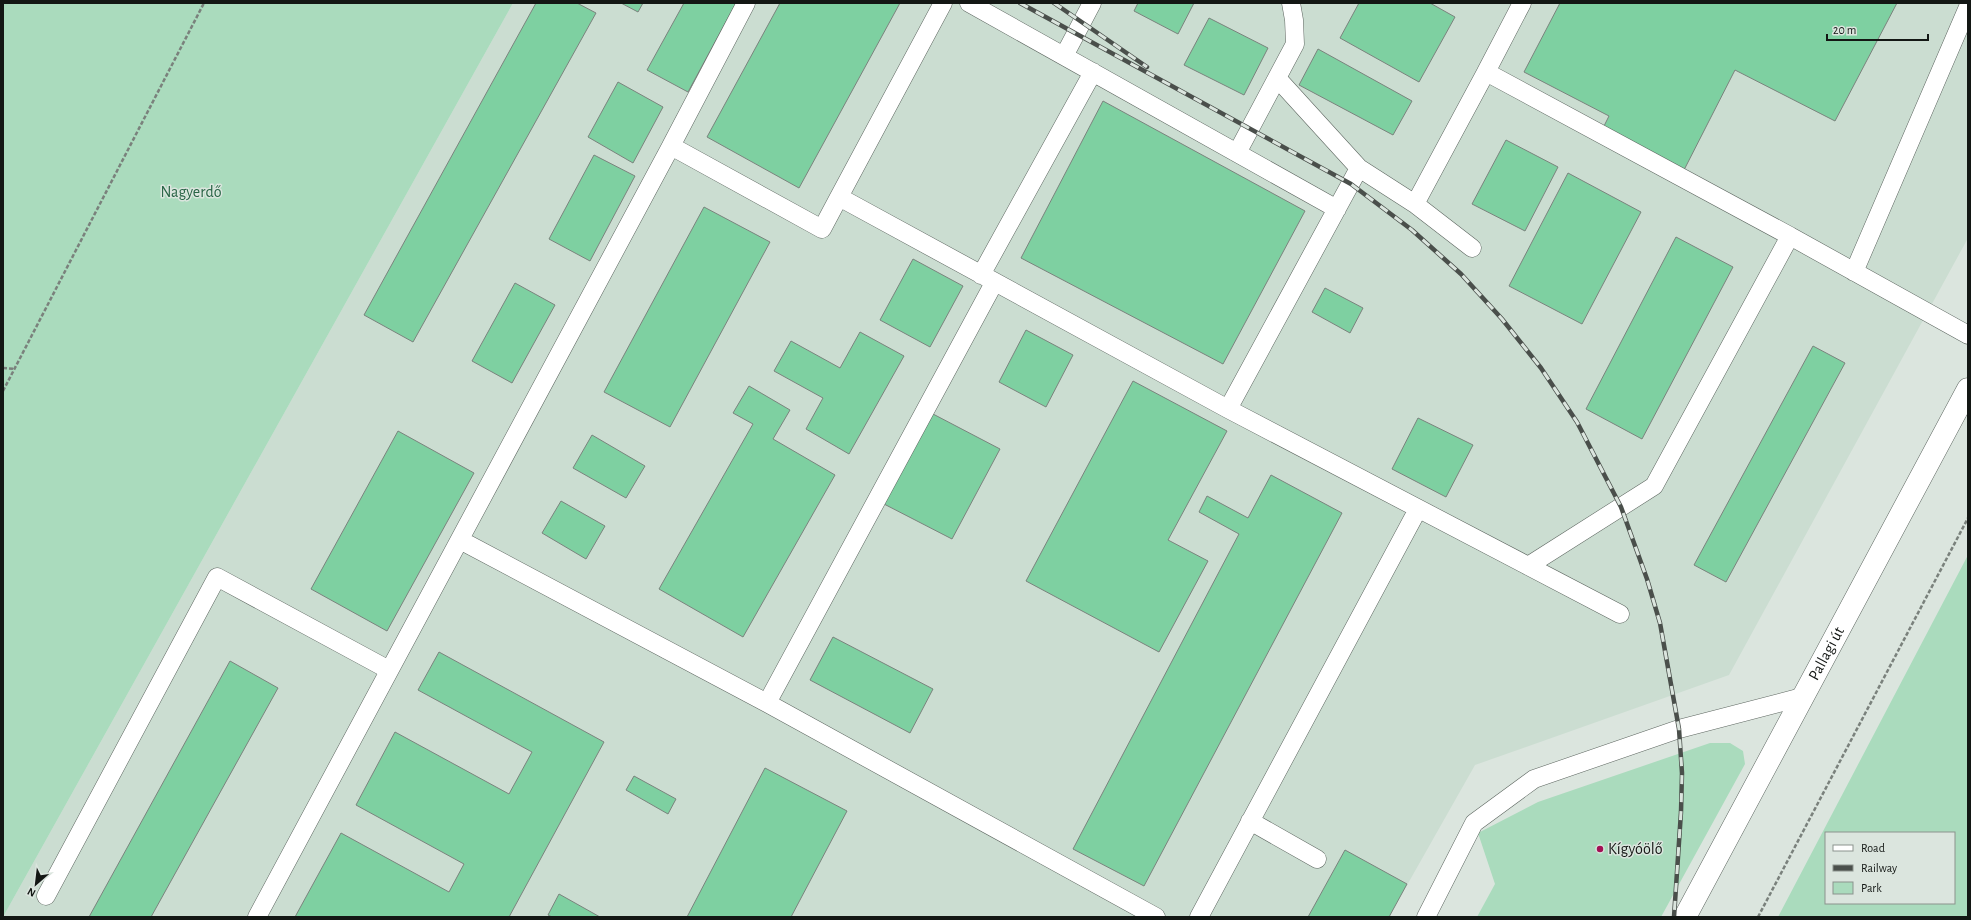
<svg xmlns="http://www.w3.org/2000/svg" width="1971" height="920" font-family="'Alegreya Sans',sans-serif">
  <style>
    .built { fill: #cbddd1 }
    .green { fill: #aadbbd; fill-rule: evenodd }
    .building { fill: #7ed0a1; stroke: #7a837d }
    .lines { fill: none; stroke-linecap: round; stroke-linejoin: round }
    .lane-casing { stroke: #5d6660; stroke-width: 19 }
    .secondary-casing { stroke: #5d6660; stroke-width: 23 }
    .path { stroke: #7a817c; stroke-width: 2.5; stroke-dasharray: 4 2; stroke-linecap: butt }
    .lane { stroke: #fff; stroke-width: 18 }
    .secondary { stroke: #fff; stroke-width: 22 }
    .rail-casing { stroke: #4a4f4b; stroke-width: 4.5 }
    .rail { stroke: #dbe5de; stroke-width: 3; stroke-dasharray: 9; stroke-linecap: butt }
    .poi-dot { fill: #a21054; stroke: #dbe5de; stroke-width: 1.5 }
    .labels { text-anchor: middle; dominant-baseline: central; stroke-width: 3; stroke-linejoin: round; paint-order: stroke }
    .park-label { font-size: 16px; fill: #286445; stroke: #dbe5de }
    .street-label { font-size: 16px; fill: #131714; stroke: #dbe5de }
    .poi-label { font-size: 16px; fill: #131714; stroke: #dbe5de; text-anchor: start }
  </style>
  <rect width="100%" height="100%" fill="#dbe5de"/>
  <!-- built -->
  <path class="built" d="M 513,3 L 1968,3 L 1968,238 L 1729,675 L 1475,765 L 1389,917 L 3,917 Z"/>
  <!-- green -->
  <path class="green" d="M 3,3 L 513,3 L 3,917 Z
    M 1968,555 L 1968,917 L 1778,917 ZM 1826,833 L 1954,833 L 1954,903 L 1826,903 Z
    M 1710,743 L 1730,743 L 1743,751 L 1745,764 L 1661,917 L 1477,917 L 1495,884 L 1478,833 L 1538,802 Z"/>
  <!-- building -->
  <path class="building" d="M 536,3 L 577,3 L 596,13 L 413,342 L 364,315 Z
    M 621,3 L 643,3 L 638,12 Z
    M 684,3 L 736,3 L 688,92 L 647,70 Z
    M 780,3 L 900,3 L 799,188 L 707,137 Z
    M 1138,3 L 1194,3 L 1178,34 L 1134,11 Z
    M 1359,3 L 1430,3 L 1455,17 L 1419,82 L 1340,38 Z
    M 1560,3 L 1897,3 L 1835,121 L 1735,70 L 1684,170 L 1603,128 L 1609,116 L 1524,72 Z
    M 1209,18 L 1268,48 L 1244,95 L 1184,65 Z
    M 1318,49 L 1412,101 L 1393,135 L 1299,85 Z
    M 618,82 L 663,107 L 633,163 L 588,137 Z
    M 1103,101 L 1305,211 L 1223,364 L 1021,258 Z
    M 1506,140 L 1558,167 L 1525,231 L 1472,204 Z
    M 594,155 L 635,176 L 590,261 L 549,239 Z
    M 1568,173 L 1641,212 L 1582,324 L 1509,286 Z
    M 704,207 L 770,242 L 670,427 L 604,392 Z
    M 1676,237 L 1733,267 L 1642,439 L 1586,409 Z
    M 913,259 L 963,286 L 930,347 L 880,320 Z
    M 515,283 L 555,305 L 512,383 L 472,361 Z
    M 1325,288 L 1363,308 L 1350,333 L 1312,312 Z
    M 1026,330 L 1073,355 L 1046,407 L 999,382 Z
    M 860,332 L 904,356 L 849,454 L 806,429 L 823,398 L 774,371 L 791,341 L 840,368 Z
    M 1813,346 L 1845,363 L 1726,582 L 1694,565 Z
    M 1133,381 L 1227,431 L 1168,540 L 1208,561 L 1159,652 L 1026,581 Z
    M 749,386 L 790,410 L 773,439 L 835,475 L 743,637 L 659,589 L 753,424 L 733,413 Z
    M 933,414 L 1000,449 L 952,539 L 884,504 Z
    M 1418,418 L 1473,445 L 1446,497 L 1392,469 Z
    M 398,431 L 474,473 L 387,631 L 311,589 Z
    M 592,435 L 645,466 L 626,498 L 573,468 Z
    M 1271,475 L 1342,513 L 1144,886 L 1073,849 L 1239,534 L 1199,512 L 1207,496 L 1248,518 Z
    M 561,501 L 605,526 L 586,559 L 542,533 Z
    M 833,637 L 933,689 L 910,733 L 810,680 Z
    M 439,652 L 604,742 L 509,917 L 295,917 L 341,833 L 449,892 L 464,864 L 356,805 L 395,732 L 509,794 L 532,752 L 418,690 Z
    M 230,661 L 278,688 L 151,917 L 89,917 Z
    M 765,768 L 847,811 L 791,917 L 687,917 Z
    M 634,776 L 676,799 L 668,814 L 626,790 Z
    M 1345,850 L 1407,884 L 1389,917 L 1308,917 Z
    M 559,894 L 600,917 L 552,917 L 548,915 Z"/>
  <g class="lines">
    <defs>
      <path id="lane" d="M 969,3 L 1337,209
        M 1064,56 L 1092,3
        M 1486,72 L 1522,3
        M 1277,78 L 1359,168
        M 671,146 L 746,3
        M 1237,153 L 1295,44 L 1294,20 L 1291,3
        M 839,197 L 943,3
        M 1415,204 L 1472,248
        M 1790,236 L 1968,335
        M 1854,272 L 1968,7
        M 981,275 L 1093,72
        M 1228,409 L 1359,168 L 1415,204 L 1486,72 L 1790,236 L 1654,486 L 1528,566
        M 460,540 L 767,703 L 1156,917
        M 767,703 L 994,283
        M 1250,821 L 1317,859
        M 46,896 L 217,577 L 389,670
        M 257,917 L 671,146 L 822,229 L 839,197 L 1228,409 L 1620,614
        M 1199,917 L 1418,509
        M 1426,917 L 1474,823 L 1534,779 L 1679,729 L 1802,697"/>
      <g id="secondary">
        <path id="s1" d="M 1685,917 L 1968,389"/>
      </g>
    </defs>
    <!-- lane casing -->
    <use href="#lane" class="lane-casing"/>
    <!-- secondary casing -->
    <use href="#secondary" class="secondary-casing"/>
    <!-- path -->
    <path class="path" d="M 3,368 L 15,369
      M 3,391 L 204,3
      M 1758,917 L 1968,518"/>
    <!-- lane -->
    <use href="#lane" class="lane"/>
    <!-- secondary -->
    <use href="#secondary" class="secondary"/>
    <defs>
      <path id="rail" d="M 1020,3 L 1351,184 L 1412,230 L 1461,274 L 1502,319 L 1541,368 L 1577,422 L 1621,507 L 1647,579 L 1660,623 L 1679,729 L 1682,773 L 1681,812 L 1674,917
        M 1054,3 L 1147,67"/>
    </defs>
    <!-- rail casing -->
    <use href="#rail" class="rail-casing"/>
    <!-- rail -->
    <use href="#rail" class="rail"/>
  </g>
  <!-- markers -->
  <circle class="poi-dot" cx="1600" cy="849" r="4"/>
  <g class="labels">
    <!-- park labels -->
    <g class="park-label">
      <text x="191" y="192">Nagyerdő</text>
    </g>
    <!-- street labels -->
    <g class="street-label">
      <text stroke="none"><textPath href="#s1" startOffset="299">Pallagi út</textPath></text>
    </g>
    <!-- poi labels -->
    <g class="poi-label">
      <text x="1608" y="849">Kígyóölő</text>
    </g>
  </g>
  <!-- border -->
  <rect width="1971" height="920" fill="none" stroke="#131714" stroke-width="8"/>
  <!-- legend -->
  <rect x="1825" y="832" width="130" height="72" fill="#dbe5de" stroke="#8b938d"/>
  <rect x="1833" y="845" width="20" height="6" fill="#ffffff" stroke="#8b938d"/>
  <text x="1861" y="852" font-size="12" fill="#131714">Road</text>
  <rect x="1833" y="865" width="20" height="6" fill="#4a4f4b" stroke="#8b938d"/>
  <text x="1861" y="872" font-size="12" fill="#131714">Railway</text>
  <rect x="1833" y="882" width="20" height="12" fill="#aadbbd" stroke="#8b938d"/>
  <text x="1861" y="892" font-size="12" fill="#131714">Park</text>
  <!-- north arrow -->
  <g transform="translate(36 884) rotate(208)" stroke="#dbe5de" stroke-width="3" paint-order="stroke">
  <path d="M0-3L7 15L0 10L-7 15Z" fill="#131714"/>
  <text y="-6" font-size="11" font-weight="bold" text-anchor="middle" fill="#131714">N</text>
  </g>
  <!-- scale -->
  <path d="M1827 34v6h101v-6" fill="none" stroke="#131714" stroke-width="2"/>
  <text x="1833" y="34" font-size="12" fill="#131714" stroke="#dbe5de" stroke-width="3" paint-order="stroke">20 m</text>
</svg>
